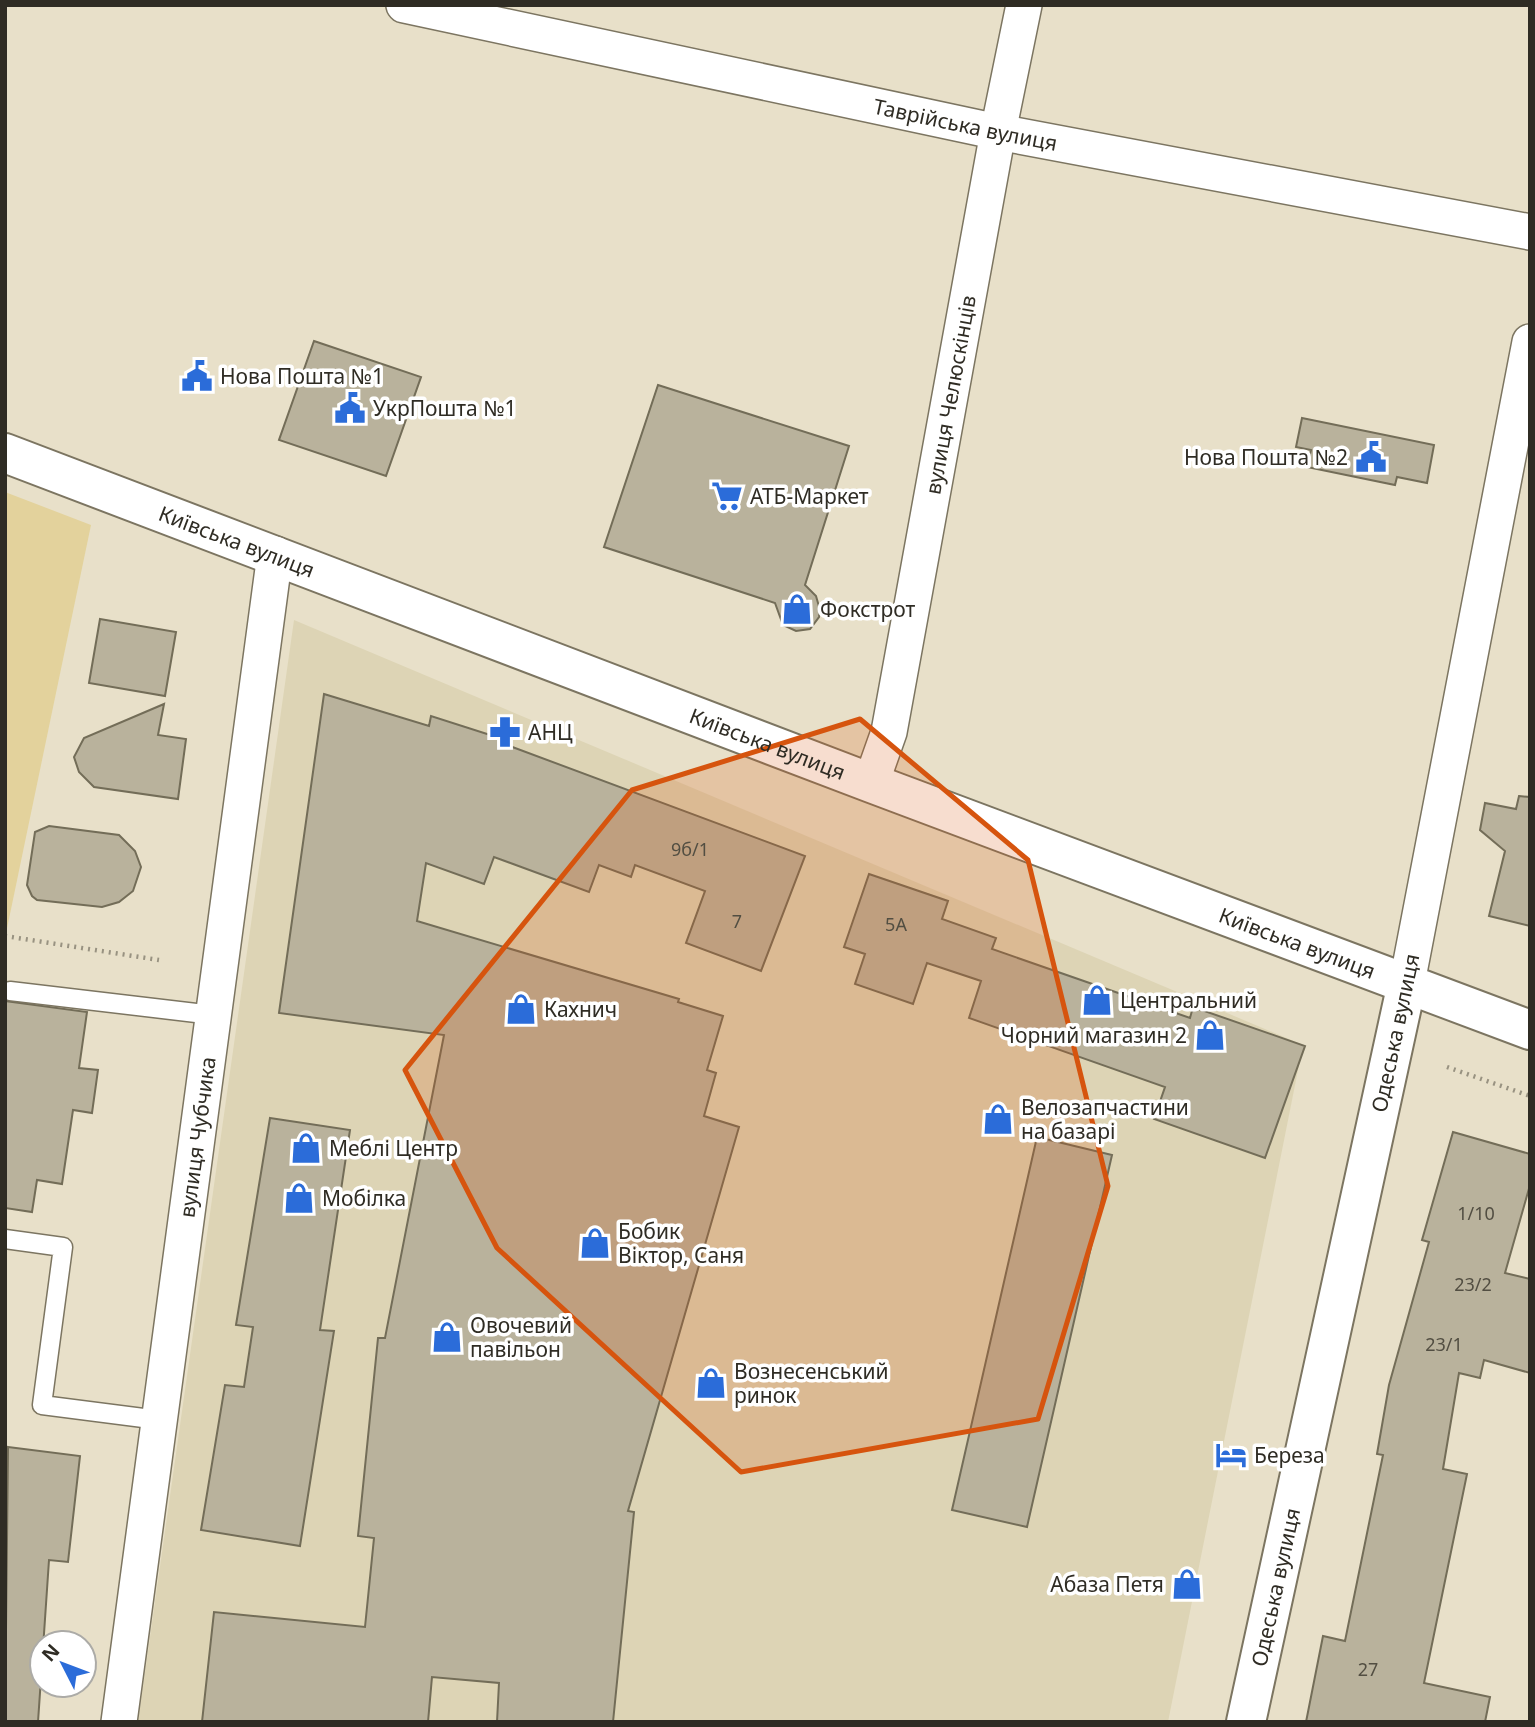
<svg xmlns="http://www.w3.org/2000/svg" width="1535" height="1727" font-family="'Noto Sans',sans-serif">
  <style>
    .built { fill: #ddd4b5 }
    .green { fill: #e3d29c }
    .building { fill: #b9b29c; stroke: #736d58; stroke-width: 2 }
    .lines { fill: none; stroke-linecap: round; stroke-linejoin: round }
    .service-casing { stroke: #7c7561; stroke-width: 21 }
    .minor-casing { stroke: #7c7561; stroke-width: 38 }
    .primary-casing { stroke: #7c7561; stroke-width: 42 }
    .path { stroke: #989281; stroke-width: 4.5; stroke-dasharray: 2 5; stroke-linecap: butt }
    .service { stroke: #fff; stroke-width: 18 }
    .minor { stroke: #fff; stroke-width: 35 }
    .primary { stroke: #fff; stroke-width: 38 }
    .marked { fill: #d6540e; fill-opacity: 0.2; stroke: #d6540e; stroke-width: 5; stroke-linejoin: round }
    .labels { text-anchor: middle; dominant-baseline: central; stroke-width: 7; stroke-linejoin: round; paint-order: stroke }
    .number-label { font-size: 18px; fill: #524e42 }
    .street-label { font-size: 21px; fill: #2f2c24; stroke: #fff }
    .poi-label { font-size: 21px; fill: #2f2c24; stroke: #fff; text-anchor: start }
  </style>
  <rect width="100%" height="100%" fill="#e8e0c9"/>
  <!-- built -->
  <path class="built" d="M 294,620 L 1303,1045 L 1168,1722 L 138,1722 Z"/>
  <!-- green -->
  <path class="green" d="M 5,492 L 91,525 L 5,938 Z"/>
  <!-- building -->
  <path class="building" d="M 314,341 L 421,377 L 386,476 L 279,440 Z
    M 658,385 L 849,446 L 805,585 L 816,596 L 820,610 L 819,617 L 810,629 L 796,631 L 783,625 L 775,603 L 604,547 Z
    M 1302,418 L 1434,445 L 1427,483 L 1397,477 L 1395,485 L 1307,467 L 1311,450 L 1296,447 Z
    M 100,619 L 176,632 L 165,696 L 89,683 Z
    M 324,694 L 429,726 L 431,716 L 509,741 L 507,745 L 805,856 L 761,971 L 686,943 L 705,891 L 635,865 L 631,877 L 599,865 L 589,892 L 494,857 L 484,884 L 426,863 L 417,921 L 679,999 L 678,1002 L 723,1016 L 707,1070 L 716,1073 L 704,1116 L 739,1127 L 628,1511 L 634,1512 L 613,1722 L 497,1722 L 499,1683 L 432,1677 L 428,1722 L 202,1722 L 214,1612 L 365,1627 L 374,1538 L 358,1536 L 378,1338 L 385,1338 L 444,1035 L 279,1013 Z
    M 164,704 L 158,735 L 186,739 L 178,799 L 94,787 L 79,772 L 74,757 L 84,738 Z
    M 1519,796 L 1530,797 L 1530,926 L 1489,916 L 1505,851 L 1480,830 L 1485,803 L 1516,809 Z
    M 49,826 L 119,835 L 135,851 L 141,867 L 133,891 L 119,902 L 102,907 L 37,900 L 32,896 L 27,885 L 35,832 Z
    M 869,874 L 948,901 L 942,919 L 996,938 L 992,949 L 1190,1018 L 1193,1007 L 1305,1046 L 1265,1158 L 1154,1119 L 1165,1087 L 969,1018 L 981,981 L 927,963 L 913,1004 L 855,984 L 865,954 L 844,947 Z
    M 5,1001 L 87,1012 L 79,1068 L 98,1070 L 92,1113 L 73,1110 L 62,1184 L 37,1180 L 32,1212 L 5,1208 Z
    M 270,1118 L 350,1130 L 320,1330 L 334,1331 L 300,1546 L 201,1530 L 225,1385 L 244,1387 L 253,1327 L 236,1325 Z
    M 1453,1132 L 1530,1154 L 1530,1185 L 1505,1273 L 1530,1279 L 1530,1373 L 1484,1360 L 1480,1378 L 1459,1373 L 1443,1469 L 1467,1474 L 1424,1683 L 1490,1697 L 1485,1722 L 1306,1722 L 1323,1636 L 1345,1641 L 1383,1455 L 1377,1454 L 1389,1385 L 1429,1242 L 1422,1240 Z
    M 1037,1137 L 1112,1155 L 1027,1527 L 952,1510 Z
    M 8,1447 L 80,1456 L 68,1562 L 49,1560 L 38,1722 L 5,1722 Z"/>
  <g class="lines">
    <defs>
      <path id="service" d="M 10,991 L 213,1015
        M 5,1239 L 63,1247 L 42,1405 L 159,1420"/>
      <g id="minor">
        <path id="s1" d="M 404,5 L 998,132 L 1530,232"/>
        <path id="s2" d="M 871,783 L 889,732 L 998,132 L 1024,5"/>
        <path d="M 1407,983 L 1530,342"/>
        <path id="s3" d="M 119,1722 L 275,554"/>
      </g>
      <g id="primary">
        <path id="s4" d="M 5,453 L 871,783 L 1530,1030"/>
        <path id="s5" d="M 1246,1722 L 1407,983"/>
      </g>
    </defs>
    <!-- service casing -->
    <use href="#service" class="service-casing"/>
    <!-- minor casing -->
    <use href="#minor" class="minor-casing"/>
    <!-- primary casing -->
    <use href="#primary" class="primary-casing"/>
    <!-- path -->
    <path class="path" d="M 5,936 L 159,960
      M 1447,1067 L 1530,1096"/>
    <!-- service -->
    <use href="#service" class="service"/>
    <!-- minor -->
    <use href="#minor" class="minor"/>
    <!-- primary -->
    <use href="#primary" class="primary"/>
  </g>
  <!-- marked area -->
  <path class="marked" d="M 860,719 L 1028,860 L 1108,1186 L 1038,1419 L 741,1472 L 497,1248 L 405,1070 L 632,790 Z"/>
  <!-- icons -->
  <defs>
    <symbol id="civic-bare" viewBox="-9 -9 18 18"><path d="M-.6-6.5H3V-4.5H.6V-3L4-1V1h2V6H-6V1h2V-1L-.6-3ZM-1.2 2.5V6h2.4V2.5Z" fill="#2b6cd9" stroke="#fff" stroke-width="2.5" paint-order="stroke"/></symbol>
    <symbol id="supermarket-bare" viewBox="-9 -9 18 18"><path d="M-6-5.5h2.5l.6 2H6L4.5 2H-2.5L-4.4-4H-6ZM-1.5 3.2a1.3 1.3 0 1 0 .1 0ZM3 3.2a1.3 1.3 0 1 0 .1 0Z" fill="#2b6cd9" stroke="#fff" stroke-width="2.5" paint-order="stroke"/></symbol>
    <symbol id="shop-bare" viewBox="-9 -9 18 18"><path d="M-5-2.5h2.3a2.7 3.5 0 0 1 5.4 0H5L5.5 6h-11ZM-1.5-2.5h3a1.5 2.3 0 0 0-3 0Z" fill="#2b6cd9" stroke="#fff" stroke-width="2.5" paint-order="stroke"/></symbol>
    <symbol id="pharmacy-bare" viewBox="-9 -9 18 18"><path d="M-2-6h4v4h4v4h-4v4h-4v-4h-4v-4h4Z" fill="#2b6cd9" stroke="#fff" stroke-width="2.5" paint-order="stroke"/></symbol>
    <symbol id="hotel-bare" viewBox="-9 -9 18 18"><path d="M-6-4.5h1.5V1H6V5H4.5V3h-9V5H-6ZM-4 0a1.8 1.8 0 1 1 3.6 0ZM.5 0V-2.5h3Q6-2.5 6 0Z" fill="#2b6cd9" stroke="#fff" stroke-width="2.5" paint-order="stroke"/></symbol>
  </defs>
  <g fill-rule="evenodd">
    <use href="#civic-bare" x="175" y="354" width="44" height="44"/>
    <use href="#civic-bare" x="328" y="386" width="44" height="44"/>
    <use href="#civic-bare" x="1349" y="435" width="44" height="44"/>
    <use href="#supermarket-bare" x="705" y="474" width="44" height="44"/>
    <use href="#shop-bare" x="775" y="587" width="44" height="44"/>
    <use href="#pharmacy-bare" x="483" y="710" width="44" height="44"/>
    <use href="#shop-bare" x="1075" y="978" width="44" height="44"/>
    <use href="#shop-bare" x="499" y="987" width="44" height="44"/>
    <use href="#shop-bare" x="1188" y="1013" width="44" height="44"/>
    <use href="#shop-bare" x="976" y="1097" width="44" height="44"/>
    <use href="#shop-bare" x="284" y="1126" width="44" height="44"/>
    <use href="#shop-bare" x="277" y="1176" width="44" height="44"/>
    <use href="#shop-bare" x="573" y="1221" width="44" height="44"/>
    <use href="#shop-bare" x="425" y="1315" width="44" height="44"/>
    <use href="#shop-bare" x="689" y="1361" width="44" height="44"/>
    <use href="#hotel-bare" x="1209" y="1433" width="44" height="44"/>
    <use href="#shop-bare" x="1165" y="1562" width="44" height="44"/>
  </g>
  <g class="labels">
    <!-- number labels -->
    <g class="number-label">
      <text x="690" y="849">9б/1</text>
      <text x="737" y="921">7</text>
      <text x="896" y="924">5А</text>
      <text x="1476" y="1213">1/10</text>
      <text x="1473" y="1284">23/2</text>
      <text x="1444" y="1344">23/1</text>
      <text x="1368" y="1669">27</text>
    </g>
    <!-- street labels -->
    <g class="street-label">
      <text stroke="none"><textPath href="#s1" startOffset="574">Таврійська вулиця</textPath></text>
      <text stroke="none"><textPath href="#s2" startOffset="397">вулиця Челюскінців</textPath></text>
      <text stroke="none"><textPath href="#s4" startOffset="248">Київська вулиця</textPath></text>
      <text stroke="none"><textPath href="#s4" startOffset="816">Київська вулиця</textPath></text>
      <text stroke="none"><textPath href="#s4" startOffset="1382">Київська вулиця</textPath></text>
      <text transform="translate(1395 1033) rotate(-78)">Одеська вулиця</text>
      <text stroke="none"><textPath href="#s3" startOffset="590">вулиця Чубчика</textPath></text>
      <text stroke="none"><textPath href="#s5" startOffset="138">Одеська вулиця</textPath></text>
    </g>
    <!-- poi labels -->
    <g class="poi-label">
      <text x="220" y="376">Нова Пошта №1</text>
      <text x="373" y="408">УкрПошта №1</text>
      <text x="1348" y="457" text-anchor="end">Нова Пошта №2</text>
      <text x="750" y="496">АТБ-Маркет</text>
      <text x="820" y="609">Фокстрот</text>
      <text x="528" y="732">АНЦ</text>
      <text x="1120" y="1000">Центральний</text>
      <text x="544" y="1009">Кахнич</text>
      <text x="1187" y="1035" text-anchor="end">Чорний магазин 2</text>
      <text x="1021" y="1107">Велозапчастини<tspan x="1021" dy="24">на базарі</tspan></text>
      <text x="329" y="1148">Меблі Центр</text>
      <text x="322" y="1198">Мобілка</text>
      <text x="618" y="1231">Бобик<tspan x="618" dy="24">Віктор, Саня</tspan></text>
      <text x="470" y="1325">Овочевий<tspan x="470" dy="24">павільон</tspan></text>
      <text x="734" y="1371">Вознесенський<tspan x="734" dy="24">ринок</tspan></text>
      <text x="1254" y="1455">Береза</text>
      <text x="1164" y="1584" text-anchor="end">Абаза Петя</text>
    </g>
  </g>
  <!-- border -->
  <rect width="1535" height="1727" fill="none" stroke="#2f2c24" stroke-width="14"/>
  <!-- north arrow -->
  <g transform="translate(63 1664) rotate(312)"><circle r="33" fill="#ffffff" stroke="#acaba7" stroke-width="2"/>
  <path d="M0-5L12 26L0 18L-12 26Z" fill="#2b6cd9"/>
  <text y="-10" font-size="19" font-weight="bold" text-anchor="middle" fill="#2f2c24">N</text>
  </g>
</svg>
